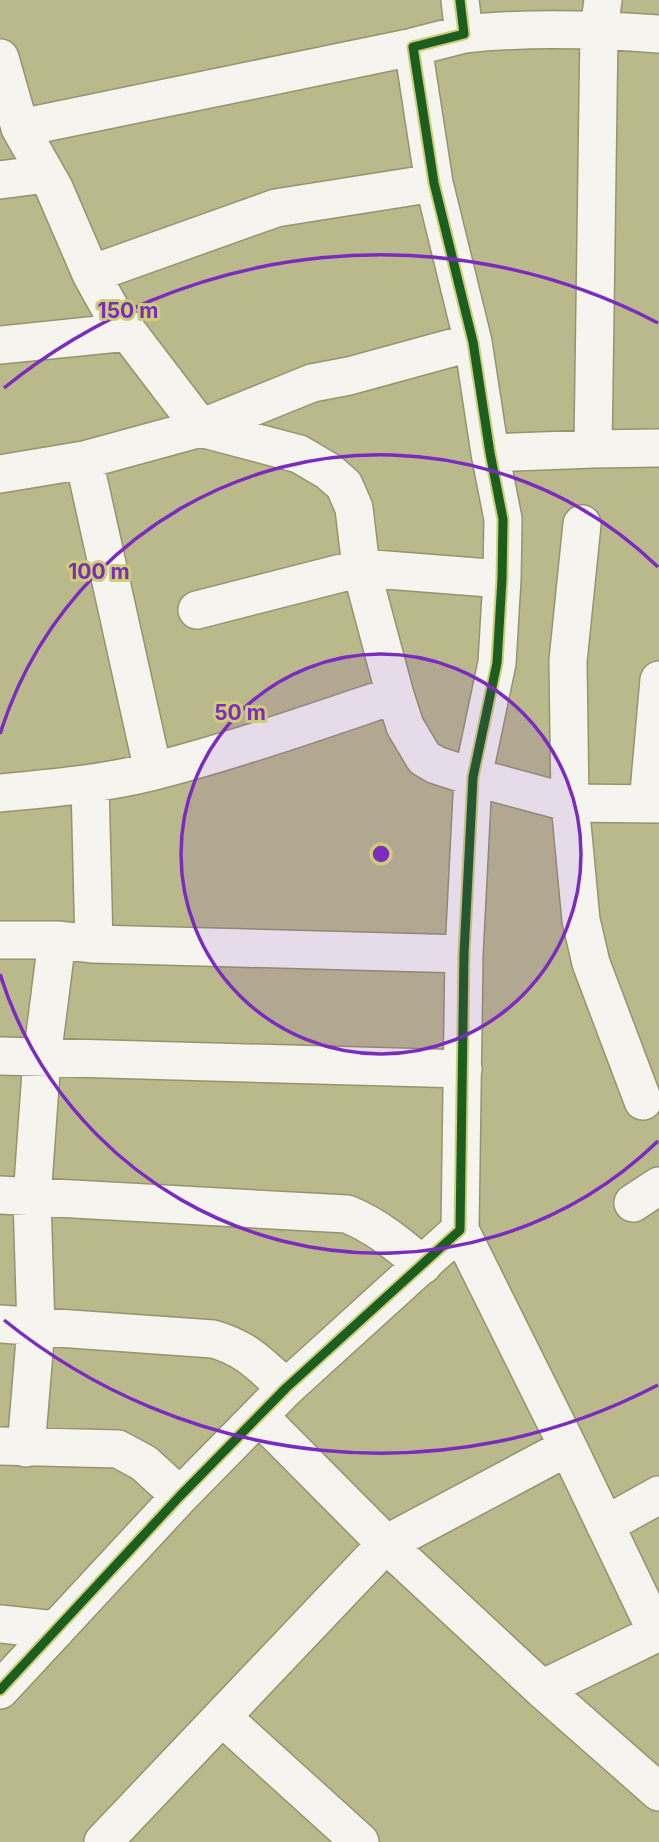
<svg xmlns="http://www.w3.org/2000/svg" width="659" height="1842" font-family="Inter,sans-serif">
  <style>
    .lines { fill: none; stroke-linecap: round; stroke-linejoin: round }
    .minor-casing { stroke: #95946e; stroke-width: 40 }
    .minor { stroke: #f5f4ee; stroke-width: 37 }
    .cycleway-casing { stroke: #cecd77; stroke-width: 13 }
    .cycleway { stroke: #1b5e20; stroke-width: 9 }
    .ring { fill: none; stroke: #7b2cbf; stroke-width: 3.5 }
    .centre { fill: #7b2cbf; stroke: #cecd77; stroke-width: 3.5 }
    .ring-label { font-size: 21px; text-anchor: middle; font-weight: bold; fill: #7b2cbf; stroke: #cecd77; stroke-width: 6; stroke-linejoin: round; paint-order: stroke }
  </style>
  <rect width="100%" height="100%" fill="#bab98b"/>
  <g class="lines">
    <defs>
      <path id="minor" d="M 464,34 C 529,27 594,29 659,34
        M 0,58 L 20,128 L 54,188 L 91,274 L 111,310 L 201,428 L 299,454 L 328,471 L 344,485 L 354,508 L 361,568 L 395,695 L 405,726 L 424,758 L 436,765 L 473,777 L 570,803 L 659,804
        M 20,128 L 413,47
        M 0,180 L 46,174
        M 91,274 L 276,208 L 434,183
        M 0,345 L 128,332
        M 593,449 L 659,448
        M 490,453 L 593,449 L 599,30 L 603,0
        M 84,460 L 153,771
        M 0,474 L 84,460 L 201,428 L 312,383 L 349,376 L 473,342
        M 582,524 L 568,661 L 570,803 L 581,920 L 591,963 L 643,1101
        M 197,610 L 361,568 L 502,579
        M 90,784 L 94,944
        M 0,793 C 52,788 103,784 154,771 C 236,750 315,722 395,695
        M 648,804 L 659,680
        M 0,940 L 57,940
        M 0,1056 L 463,1069
        M 0,1195 L 347,1214 C 377,1226 399,1245 423,1265
        M 633,1203 L 659,1186
        M 0,1324 L 213,1339 C 246,1348 261,1365 286,1388
        M 259,1416 L 386,1544 L 542,1689 L 659,1792
        M 0,1446 L 118,1449 L 144,1463 L 180,1496
        M 26,1448 L 36,1328 L 32,1198 L 42,1058 L 57,940 L 94,944 L 464,954
        M 605,1525 L 659,1495
        M 0,1624 L 56,1630
        M 542,1689 L 657,1633 L 568,1447
        M 0,1690 L 180,1496 L 286,1388 L 460,1230 L 464,954 L 473,777 L 497,663 L 502,579 L 503,519 L 490,453 L 473,342 L 434,183 L 413,47 L 464,34 L 460,0
        M 222,1717 L 360,1842
        M 103,1842 L 386,1544 L 568,1447 L 460,1230"/>
    </defs>
    <!-- minor casing -->
    <use href="#minor" class="minor-casing"/>
    <!-- minor -->
    <use href="#minor" class="minor"/>
    <defs>
      <path id="cycleway" d="M 0,1690 L 180,1496 L 286,1388 L 460,1230 L 464,954 L 473,777 L 497,663 L 502,579 L 503,519 L 490,453 L 473,342 L 434,183 L 413,47 L 464,34 L 460,0"/>
    </defs>
    <!-- cycleway casing -->
    <use href="#cycleway" class="cycleway-casing"/>
    <!-- cycleway -->
    <use href="#cycleway" class="cycleway"/>
  </g>
  <!-- distance rings -->
  <circle cx="381" cy="854" r="200" fill="#7b2cbf" fill-opacity=".12"/>
  <g class="ring">
    <circle cx="381" cy="854" r="200"/>
    <path d="M658 1141A399 399 0 0 1 0 974M0 734A399 399 0 0 1 658 567"/>
    <path d="M658 1385A599 599 0 0 1 4 1320M4 388A599 599 0 0 1 658 323"/>
  </g>
  <circle cx="381" cy="854" r="10" class="centre"/>
  <g class="ring-label">
    <text x="128" y="318">150 m</text>
    <text x="99" y="579">100 m</text>
    <text x="240" y="720">50 m</text>
  </g>
</svg>
